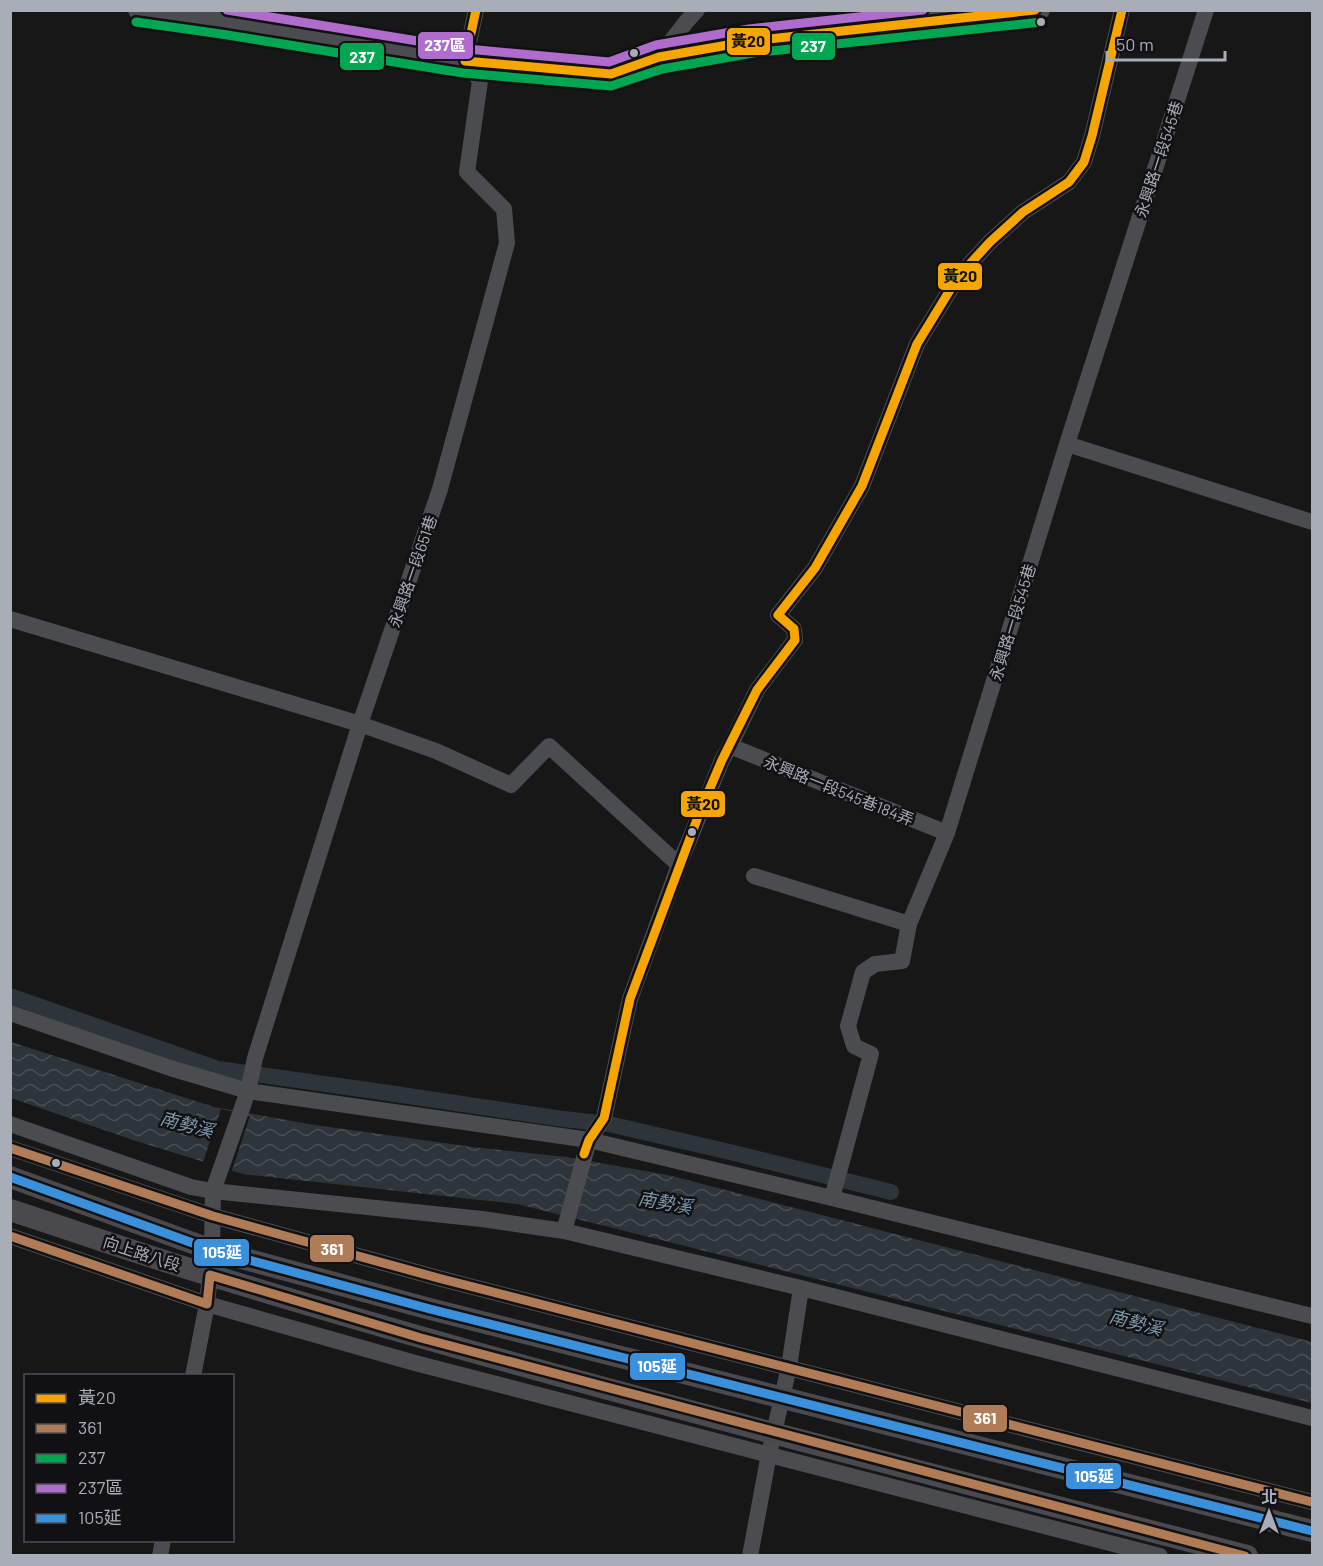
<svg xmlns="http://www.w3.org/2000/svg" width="1323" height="1566" font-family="Barlow,'Noto Sans TC',sans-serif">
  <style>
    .water { fill: url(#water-waves) }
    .pier { fill: #171717 }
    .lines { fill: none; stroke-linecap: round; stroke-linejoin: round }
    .canal { stroke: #2d343a; stroke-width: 16 }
    .minor { stroke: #4b4c50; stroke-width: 16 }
    .tertiary { stroke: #4b4c50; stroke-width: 20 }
    .secondary { stroke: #4a4a4e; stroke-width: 22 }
    .bus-1-casing { stroke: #111113; stroke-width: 14 }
    .bus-2-casing { stroke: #111113; stroke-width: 14 }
    .bus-3-casing { stroke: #111113; stroke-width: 14 }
    .bus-4-casing { stroke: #111113; stroke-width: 14 }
    .bus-5-casing { stroke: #111113; stroke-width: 14 }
    .bus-1 { stroke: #f7a600; stroke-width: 9 }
    .bus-2 { stroke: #b07c57; stroke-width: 9 }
    .bus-3 { stroke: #00a651; stroke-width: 9 }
    .bus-4 { stroke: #b06ccc; stroke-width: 9 }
    .bus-5 { stroke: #3a90db; stroke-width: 9 }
    .bus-dot { fill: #a8adb7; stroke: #111113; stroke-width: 2 }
    .labels { text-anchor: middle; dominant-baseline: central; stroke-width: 5; stroke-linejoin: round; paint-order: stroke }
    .street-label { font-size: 16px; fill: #a8adb7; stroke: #111113 }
    .water-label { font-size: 18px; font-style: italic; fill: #819bb0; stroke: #111113 }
    .line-badge { stroke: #111113; stroke-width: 2 }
    .badge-label { font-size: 16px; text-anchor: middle; font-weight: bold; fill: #fff }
    .pale-badge-label { font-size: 16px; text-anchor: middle; font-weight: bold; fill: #111 }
  </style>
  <defs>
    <pattern id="water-waves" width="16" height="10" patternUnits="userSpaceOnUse" patternTransform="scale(1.5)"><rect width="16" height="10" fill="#2d343a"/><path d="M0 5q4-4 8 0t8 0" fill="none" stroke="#494f54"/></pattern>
  </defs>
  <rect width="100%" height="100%" fill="#171717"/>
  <!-- water -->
  <path class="water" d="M 11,1042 L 214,1107 L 315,1125 L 473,1147 L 567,1157 L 668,1175 L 1312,1342 L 1312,1403 L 517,1204 L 243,1174 L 130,1139 L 11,1098 Z"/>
  <!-- pier -->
  <path class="pier" d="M 221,1109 L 250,1116 L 231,1173 L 202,1165 Z"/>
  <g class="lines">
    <!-- canal -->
    <path class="canal" d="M 10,996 L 218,1069 L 368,1090 L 563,1119 L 609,1124 L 734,1153 L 891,1192"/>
    <!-- minor -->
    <path class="minor" d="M 659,57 L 686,22 L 697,10
      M 1067,444 L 1312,522
      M 10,619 L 360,724 L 436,751 L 511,785 L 549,746 L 679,865
      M 730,746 L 947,833
      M 754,876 L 909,924
      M 10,1013 L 170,1068 L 248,1091 L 589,1140 L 832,1198 L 1312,1316
      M 10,1124 L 191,1187 L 213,1191 L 482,1219 L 564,1231 L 801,1288 L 1312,1418
      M 10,1148 L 213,1216 L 438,1278 L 1312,1502
      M 832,1198 L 871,1054 L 854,1046 L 848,1026 L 863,972 L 875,964 L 902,961 L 909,924 L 947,833 L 1067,444 L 1206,10
      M 564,1231 L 589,1140 L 604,1118 L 630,999 L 679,865 L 722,760 L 730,746 L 757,690 L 795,640 L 794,629 L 778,615 L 815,568 L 862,486 L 917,344 L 950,290 L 967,267 L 990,242 L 1023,212 L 1069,182 L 1084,162 L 1092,136 L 1122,10
      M 10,1236 L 207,1304 L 415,1363 L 1160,1556
      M 193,1376 L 207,1304 L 210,1275 L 212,1250 L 213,1191 L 248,1091 L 255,1058 L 360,724 L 440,489 L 507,243 L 504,209 L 467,172 L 480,81 L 465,61 L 476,10
      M 160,1556 L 163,1540
      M 750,1556 L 769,1454 L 789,1367 L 801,1288"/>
    <!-- tertiary -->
    <path class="tertiary" d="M 138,10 L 223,22 L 465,61 L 536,68 L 611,74 L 659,57 L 751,41 L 1040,10"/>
    <!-- secondary -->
    <path class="secondary" d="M 10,1177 L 212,1250 L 430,1309 L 1312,1531
      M 10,1210 C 78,1232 145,1256 213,1276 C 554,1380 902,1466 1247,1556"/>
    <defs>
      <path id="bus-1" d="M 465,61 L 611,74 L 659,57 L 751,41 L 1035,10
        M 465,61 L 476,10
        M 584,1154 L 589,1140 L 604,1118 L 630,999 L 699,814 L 722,760 L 757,690 L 795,640 L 794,629 L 778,615 L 815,568 L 862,486 L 917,344 L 950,290 L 967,267 L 990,242 L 1023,212 L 1069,182 L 1084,162 L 1092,136 L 1122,10"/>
      <path id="bus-2" d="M 10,1148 L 213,1216 L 438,1278 L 1312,1502
        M 10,1236 L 207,1304 L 210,1275 L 421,1338 L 1245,1556"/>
      <path id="bus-3" d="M 136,22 L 221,34 L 463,73 L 611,86 L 662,69 L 753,53 L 1041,22"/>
      <path id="bus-4" d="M 227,10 L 467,49 L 609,62 L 656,45 L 749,29 L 923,10"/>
      <path id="bus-5" d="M 10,1177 L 212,1250 L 430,1309 L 1312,1531"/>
    </defs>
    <!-- bus-1 casing -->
    <use href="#bus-1" class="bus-1-casing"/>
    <!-- bus-2 casing -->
    <use href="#bus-2" class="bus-2-casing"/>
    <!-- bus-3 casing -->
    <use href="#bus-3" class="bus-3-casing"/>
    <!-- bus-4 casing -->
    <use href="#bus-4" class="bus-4-casing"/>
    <!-- bus-5 casing -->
    <use href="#bus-5" class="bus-5-casing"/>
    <!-- bus-1 -->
    <use href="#bus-1" class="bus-1"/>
    <!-- bus-2 -->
    <use href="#bus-2" class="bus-2"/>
    <!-- bus-3 -->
    <use href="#bus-3" class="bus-3"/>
    <!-- bus-4 -->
    <use href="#bus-4" class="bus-4"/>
    <!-- bus-5 -->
    <use href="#bus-5" class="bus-5"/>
  </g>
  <!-- markers -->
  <g class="bus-dot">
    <circle cx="1041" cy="22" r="5"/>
    <circle cx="634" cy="53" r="5"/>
    <circle cx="692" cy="832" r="5"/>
    <circle cx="56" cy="1163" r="5"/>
  </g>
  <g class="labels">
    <!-- street labels -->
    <g class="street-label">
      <text transform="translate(1158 159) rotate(-72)">永興路一段545巷</text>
      <text transform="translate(412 571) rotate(-71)">永興路一段651巷</text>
      <text transform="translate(1012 622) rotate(-73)">永興路一段545巷</text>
      <text transform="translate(839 790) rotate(22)">永興路一段545巷184弄</text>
      <text transform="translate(142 1253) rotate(18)">向上路八段</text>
    </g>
    <!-- water labels -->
    <g class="water-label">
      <text transform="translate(187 1124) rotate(15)">南勢溪</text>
      <text transform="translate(665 1202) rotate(10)">南勢溪</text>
      <text transform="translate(1136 1322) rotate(15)">南勢溪</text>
    </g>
  </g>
  <g class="line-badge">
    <rect x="726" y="27" width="45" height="29" rx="6" fill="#f7a600"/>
    <rect x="417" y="31" width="57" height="29" rx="6" fill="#b06ccc"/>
    <rect x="791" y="32" width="45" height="29" rx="6" fill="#00a651"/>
    <rect x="339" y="42" width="46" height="29" rx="6" fill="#00a651"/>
    <rect x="937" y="262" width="46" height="29" rx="6" fill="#f7a600"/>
    <rect x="680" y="790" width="46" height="28" rx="6" fill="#f7a600"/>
    <rect x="309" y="1234" width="46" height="29" rx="6" fill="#b07c57"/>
    <rect x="193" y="1238" width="57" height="29" rx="6" fill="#3a90db"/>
    <rect x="629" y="1352" width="57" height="29" rx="6" fill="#3a90db"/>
    <rect x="962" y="1404" width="46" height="29" rx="6" fill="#b07c57"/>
    <rect x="1065" y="1462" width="57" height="28" rx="6" fill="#3a90db"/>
  </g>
  <g class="badge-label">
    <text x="445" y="51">237區</text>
    <text x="813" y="52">237</text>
    <text x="362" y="63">237</text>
    <text x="332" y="1255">361</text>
    <text x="222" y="1258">105延</text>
    <text x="657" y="1372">105延</text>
    <text x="985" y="1424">361</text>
    <text x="1094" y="1482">105延</text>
  </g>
  <g class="pale-badge-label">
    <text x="748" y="47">黃20</text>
    <text x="960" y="282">黃20</text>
    <text x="703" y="810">黃20</text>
  </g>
  <!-- border -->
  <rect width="1323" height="1566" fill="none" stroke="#a8adb7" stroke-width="24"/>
  <!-- legend -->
  <rect x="24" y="1374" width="210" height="168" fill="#111113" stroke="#4d4f55" stroke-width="1.5"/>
  <rect x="36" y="1394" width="30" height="9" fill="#f7a600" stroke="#4d4f55" stroke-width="1.5"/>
  <text x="78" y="1404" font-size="18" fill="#a8adb7">黃20</text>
  <rect x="36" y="1424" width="30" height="9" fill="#b07c57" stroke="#4d4f55" stroke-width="1.5"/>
  <text x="78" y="1434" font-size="18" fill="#a8adb7">361</text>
  <rect x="36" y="1454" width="30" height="9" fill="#00a651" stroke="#4d4f55" stroke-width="1.5"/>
  <text x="78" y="1464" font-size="18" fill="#a8adb7">237</text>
  <rect x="36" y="1484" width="30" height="9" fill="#b06ccc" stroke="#4d4f55" stroke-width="1.5"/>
  <text x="78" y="1494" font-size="18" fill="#a8adb7">237區</text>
  <rect x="36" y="1514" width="30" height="9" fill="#3a90db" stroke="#4d4f55" stroke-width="1.5"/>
  <text x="78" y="1524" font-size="18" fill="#a8adb7">105延</text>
  <!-- north arrow -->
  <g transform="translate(1269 1512)" stroke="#111113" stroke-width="4.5" paint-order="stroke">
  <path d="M0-4.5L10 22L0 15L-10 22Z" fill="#a8adb7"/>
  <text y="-9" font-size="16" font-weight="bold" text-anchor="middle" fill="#a8adb7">北</text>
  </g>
  <!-- scale -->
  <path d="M1107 51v9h118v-9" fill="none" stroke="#a8adb7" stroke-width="3"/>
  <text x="1116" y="51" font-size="18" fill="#a8adb7" stroke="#111113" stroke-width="4.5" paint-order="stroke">50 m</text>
</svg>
